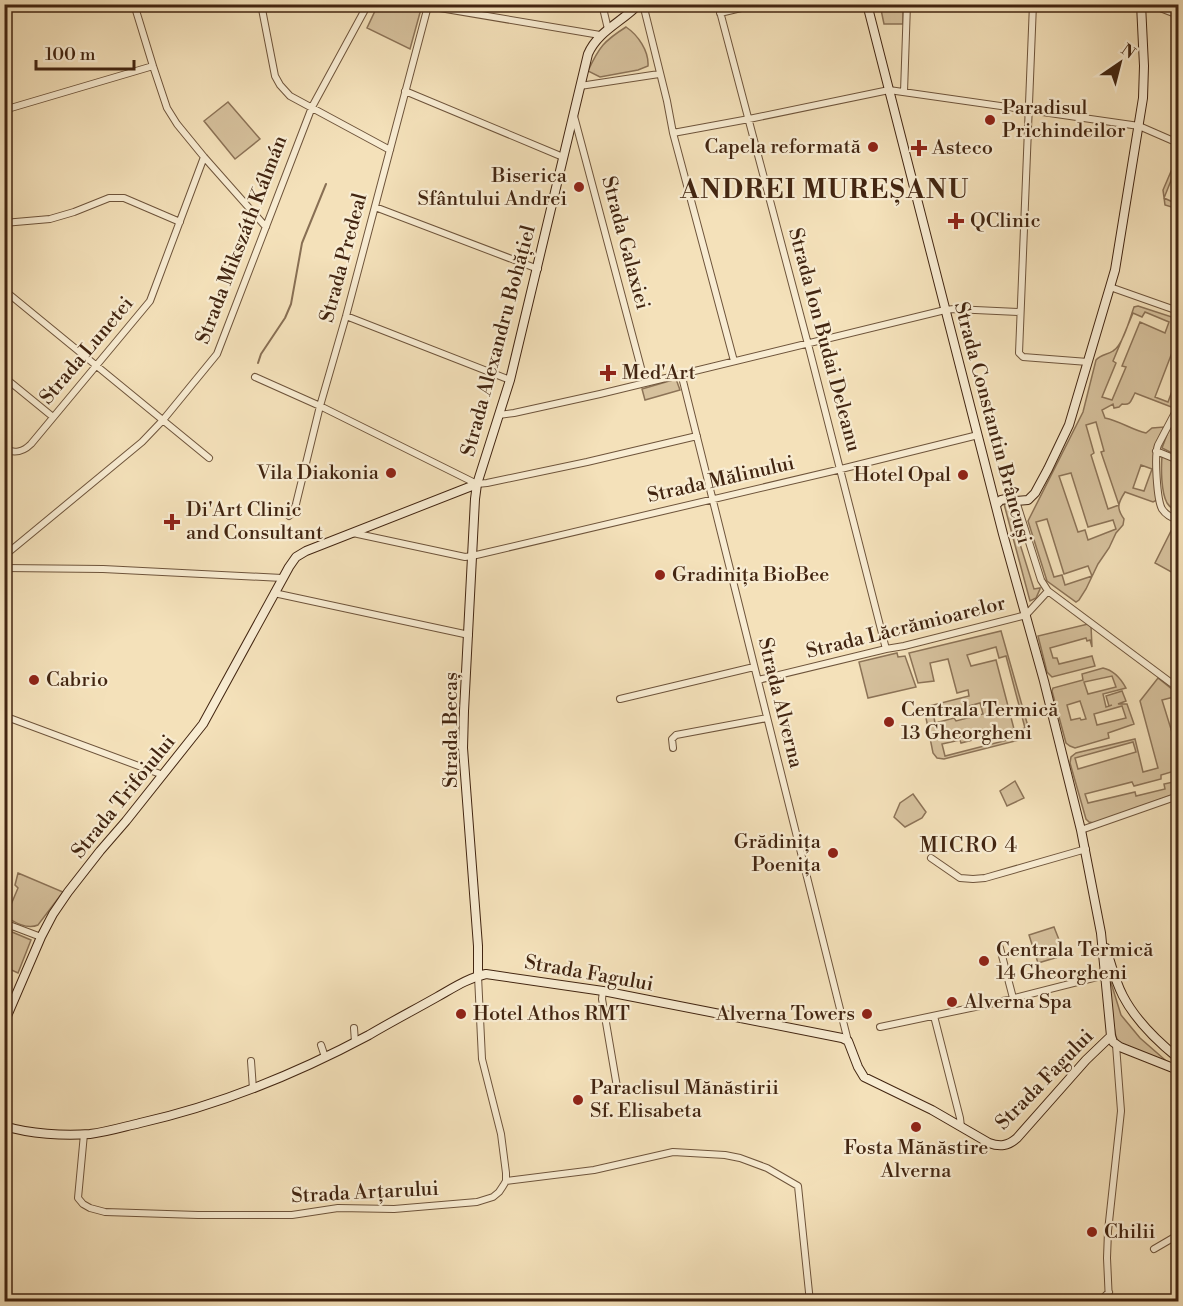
<svg xmlns="http://www.w3.org/2000/svg" width="1183" height="1306" font-family="'Libre Bodoni',serif">
  <style>
    .green { fill: #d6c19d; stroke: #8c7357; stroke-width: 1.5; fill-rule: evenodd }
    .lines { fill: none; stroke-linecap: round; stroke-linejoin: round }
    .stream { stroke: #886f54; stroke-width: 2 }
    .street-casing { stroke: #6e543b; stroke-width: 8 }
    .secondary-casing { stroke: #422511; stroke-width: 10 }
    .street { stroke: #f8ecd2; stroke-width: 6 }
    .secondary { stroke: #f8ecd2; stroke-width: 8 }
    .poi-dot { fill: #8f2418; stroke: #f8ecd2; stroke-width: 2 }
    .labels { text-anchor: middle; dominant-baseline: central; stroke-width: 4.5; stroke-linejoin: round; paint-order: stroke }
    .poi-label { font-size: 20px; fill: #422511; stroke: #f8ecd2; text-anchor: start }
    .street-label { font-size: 20px; fill: #422511; stroke: #f8ecd2 }
    .neighbourhood-label { font-size: 21px; letter-spacing: 1.5px; fill: #422511; stroke: #f8ecd2 }
    .district-label { font-size: 26px; font-weight: bold; letter-spacing: 1.5px; fill: #422511; stroke: #f8ecd2 }
  </style>
  <rect width="100%" height="100%" fill="#f4e1ba"/>
  <filter id="stains"><feTurbulence type="fractalNoise" baseFrequency=".00333" numOctaves="4"/><feColorMatrix values="0 0 0 0 .2 0 0 0 0 .09 0 0 0 0 .02 0 0 0 .5 -.17"/></filter>
  <radialGradient id="worn" r=".72"><stop offset=".6" stop-color="#630" stop-opacity="0"/><stop offset="1" stop-color="#630" stop-opacity=".3"/></radialGradient>
  <!-- green -->
  <path class="green" d="M 880,5 L 903,5 L 903,24 L 884,24 Z
    M 421,9 L 410,49 L 367,28 L 375,11 Z
    M 626,27 C 638,35 649,51 648,66 L 638,70 L 600,77 L 588,71 C 599,47 604,41 626,27 Z
    M 228,102 L 260,139 L 235,159 L 204,121 Z
    M 1178,155 L 1178,163 L 1164,198 L 1175,203 L 1178,197 L 1178,209 L 1165,205 L 1163,190 Z
    M 1138,306 L 1178,319 L 1178,337 L 1155,397 L 1168,402 L 1178,375 L 1178,398 L 1174,408 L 1135,393 C 1131,400 1131,406 1122,404 L 1119,407 L 1114,408 L 1113,404 L 1102,410 L 1105,418 C 1120,421 1132,430 1146,433 L 1152,428 L 1164,427 L 1154,451 L 1157,500 L 1153,502 L 1125,492 C 1118,503 1116,508 1124,519 L 1123,525 L 1116,533 L 1109,548 L 1098,564 L 1086,589 L 1079,600 L 1076,602 L 1047,581 L 1028,521 L 1083,412 L 1096,360 C 1101,354 1107,355 1113,351 C 1123,345 1130,318 1134,307 ZM 1145,312 L 1169,322 L 1165,333 L 1140,322 L 1122,366 L 1126,367 L 1112,400 L 1102,397 L 1116,363 L 1113,361 L 1133,313 L 1142,317 ZM 1096,422 L 1104,451 L 1101,452 L 1119,505 L 1108,509 L 1091,455 L 1094,453 L 1086,425 ZM 1141,465 L 1152,469 L 1144,491 L 1133,488 ZM 1071,473 L 1088,527 L 1113,520 L 1116,529 L 1088,540 L 1085,530 L 1078,532 L 1059,476 ZM 1047,519 L 1064,574 L 1088,566 L 1092,576 L 1065,585 L 1062,575 L 1054,577 L 1036,522 Z
    M 676,379 L 680,390 L 645,400 L 642,389 Z
    M 1178,415 L 1178,441 L 1175,440 L 1172,448 L 1178,452 L 1178,456 L 1162,448 L 1168,432 Z
    M 1162,456 L 1178,460 L 1178,482 L 1176,489 L 1178,491 L 1178,512 C 1174,510 1170,508 1167,503 C 1161,492 1161,468 1162,456 Z
    M 1010,503 L 1015,510 L 1010,512 L 1034,589 L 1040,588 L 1040,589 L 1036,598 L 1030,601 L 1004,504 Z
    M 1171,531 L 1178,534 L 1178,568 L 1175,574 L 1155,563 Z
    M 1088,624 L 1091,626 L 1092,647 L 1090,640 L 1087,641 L 1086,638 L 1050,648 L 1053,658 L 1057,658 L 1059,664 L 1092,656 L 1095,666 L 1052,677 L 1047,672 L 1038,636 Z
    M 1001,631 L 1031,737 L 944,759 L 937,758 L 933,753 L 925,713 L 925,707 L 969,696 L 968,690 L 957,693 L 948,659 L 930,663 L 934,681 L 918,683 L 909,653 ZM 996,647 L 999,658 L 1006,656 L 1025,728 L 1018,730 L 1019,737 L 945,756 L 942,744 L 960,740 L 961,743 L 1014,729 L 996,660 L 971,666 L 967,655 ZM 980,703 L 983,714 L 956,721 L 954,718 L 935,723 L 933,712 L 953,707 L 954,710 Z
    M 897,653 L 898,657 L 905,656 L 916,687 L 868,698 L 859,662 Z
    M 1103,668 C 1113,670 1121,679 1126,688 L 1103,694 L 1106,707 L 1112,705 L 1109,706 L 1106,696 L 1122,691 L 1126,701 L 1118,704 L 1127,704 L 1134,724 L 1108,733 L 1109,738 L 1075,748 L 1070,746 L 1066,743 L 1052,691 L 1053,688 L 1083,680 L 1082,674 ZM 1112,676 L 1116,687 L 1088,694 L 1084,682 ZM 1080,701 L 1086,719 L 1081,720 L 1080,718 L 1071,720 L 1067,705 ZM 1122,706 L 1126,718 L 1097,725 L 1094,714 Z
    M 1158,678 L 1178,694 L 1178,714 L 1174,697 L 1162,700 L 1175,742 L 1178,742 L 1178,770 L 1161,775 L 1161,779 L 1134,786 L 1132,782 L 1085,794 L 1088,803 L 1135,792 L 1136,796 L 1165,789 L 1164,784 L 1178,781 L 1178,793 L 1094,823 L 1089,822 L 1086,819 L 1070,763 L 1071,757 L 1076,753 L 1135,739 L 1143,772 L 1158,768 L 1140,701 ZM 1133,742 L 1136,752 L 1078,769 L 1075,758 Z
    M 1015,781 L 1024,798 L 1007,806 L 1000,791 Z
    M 913,794 L 926,812 L 922,818 L 905,827 L 894,817 L 900,803 Z
    M 18,873 L 63,892 L 38,925 C 27,930 14,922 5,916 L 6,905 L 10,907 L 18,888 L 15,885 Z
    M 1054,927 L 1065,955 L 1038,963 L 1029,935 Z
    M 5,929 L 31,940 L 18,973 L 5,967 Z
    M 1108,973 L 1121,1015 L 1140,1038 L 1172,1066 C 1160,1061 1122,1048 1117,1039 C 1112,1030 1110,986 1108,973 Z"/>
  <g class="lines">
    <!-- stream -->
    <path class="stream" d="M 258,363 L 261,354 L 285,318 L 291,304 L 302,243 L 326,184"/>
    <defs>
      <path id="street" d="M 134,4 L 153,66 L 167,108 L 177,124 L 204,157 L 266,227
        M 261,4 L 275,76 L 280,85 L 290,96 L 390,150
        M 382,4 L 428,6 L 600,35
        M 602,4 L 608,29
        M 643,4 L 667,101 L 673,133 L 734,361
        M 718,4 L 809,348 L 886,649
        M 1033,4 L 1019,353 L 1023,357 L 1088,362
        M 1150,4 L 1178,15
        M 720,13 L 758,4
        M 580,86 L 659,74
        M 405,91 L 563,157
        M 904,92 L 907,4
        M 4,110 L 153,66
        M 574,116 L 645,383
        M 673,133 L 749,119 L 889,90 L 1139,126 L 1178,143
        M 375,207 L 538,269
        M 4,223 L 50,219 L 74,212 L 109,198 L 124,198 L 180,222
        M 1110,287 L 1178,311
        M 4,290 L 209,458
        M 346,316 L 510,380
        M 681,373 L 848,1041
        M 4,377 L 53,417
        M 255,377 L 320,406 L 477,484 L 487,483 L 587,462 L 697,436
        M 1178,407 L 1158,445 C 1154,455 1157,500 1162,509 C 1166,515 1172,518 1178,520
        M 499,415 L 514,413 L 600,394 L 945,310 L 954,309 L 1020,312
        M 4,449 C 15,454 23,452 31,444 L 150,301 L 204,157
        M 1156,451 L 1178,460
        M 1016,501 L 1041,580 L 1048,591 L 1178,688
        M 289,516 L 293,512 L 296,504 L 320,406 L 346,316 L 428,6
        M 353,533 L 465,557 L 472,556 L 833,471 L 978,435
        M 4,556 L 142,442 L 163,420 L 217,354 L 312,107 L 368,4
        M 4,568 L 103,569 L 282,578
        M 274,593 L 469,635
        M 758,680 L 886,649 L 904,646 L 1026,615 L 1048,591
        M 620,699 L 754,667
        M 4,716 L 163,775
        M 673,748 L 672,739 L 676,735 L 767,718
        M 1081,830 L 1178,796
        M 931,858 L 960,878 L 973,879 L 985,878 L 1086,849
        M 4,923 L 41,937
        M 1000,948 L 1013,998
        M 603,991 L 602,999 L 617,1087
        M 934,1016 L 960,1118 L 961,1127
        M 880,1027 L 999,1002 L 1105,975
        M 354,1028 L 355,1042
        M 321,1045 L 325,1057
        M 251,1061 L 253,1089
        M 84,1134 L 78,1198 L 83,1204 L 90,1208 L 105,1212 L 198,1215 L 292,1215 L 338,1208 L 394,1209 L 477,1202 L 493,1197 L 499,1192 L 503,1186 L 506,1181 L 506,1173 L 501,1134 L 482,1059 L 478,976
        M 506,1181 L 594,1170 L 673,1152 L 725,1155 L 740,1158 L 767,1168 L 798,1186 L 810,1302
        M 1154,1249 L 1178,1235
        M 1099,1302 L 1109,1292
        M 1109,1302 L 1107,1258 L 1108,1231 L 1121,1111 L 1116,1045"/>
      <path id="secondary" d="M 867,4 L 1003,534 L 1044,681 L 1081,830 L 1101,933 L 1111,1036 L 1113,1042 L 1120,1047 L 1178,1070
        M 996,505 L 1001,500 L 1006,499 L 1016,501 L 1028,500 L 1035,493 L 1048,469 L 1069,425 L 1110,287 L 1115,270 L 1143,98 L 1144,66 L 1141,4
        M 1106,948 C 1111,964 1115,981 1123,996 C 1136,1021 1157,1041 1178,1058
        M 478,976 L 478,946 L 463,748 L 464,711 L 475,499 L 477,484 L 510,380 L 588,54 C 598,31 622,22 639,4
        M 4,1023 L 41,937 L 53,914 L 68,892 L 100,851 L 126,821 L 203,724 L 289,567 L 296,557 L 306,551 L 477,484
        M 4,1126 C 30,1134 64,1136 90,1134 C 107,1132 123,1127 140,1123 C 220,1105 296,1074 369,1035 C 391,1022 414,1010 437,997 C 453,988 468,978 486,974 L 603,991 L 842,1038 L 848,1041 L 858,1067 L 864,1077 L 932,1110 L 989,1143 C 1000,1147 1008,1146 1017,1138 L 1086,1060 L 1111,1036"/>
    </defs>
    <!-- street casing -->
    <use href="#street" class="street-casing"/>
    <!-- secondary casing -->
    <use href="#secondary" class="secondary-casing"/>
    <!-- street -->
    <use href="#street" class="street"/>
    <!-- secondary -->
    <use href="#secondary" class="secondary"/>
  </g>
  <!-- markers -->
  <g class="poi-dot">
    <circle cx="990" cy="120" r="6"/>
    <circle cx="873" cy="147" r="6"/>
    <path d="M916 139h6v6h6v6h-6v6h-6v-6h-6v-6h6z"/>
    <circle cx="579" cy="187" r="6"/>
    <path d="M953 212h6v6h6v6h-6v6h-6v-6h-6v-6h6z"/>
    <path d="M605 364h6v6h6v6h-6v6h-6v-6h-6v-6h6z"/>
    <circle cx="391" cy="473" r="6"/>
    <circle cx="963" cy="475" r="6"/>
    <path d="M169 513h6v6h6v6h-6v6h-6v-6h-6v-6h6z"/>
    <circle cx="660" cy="575" r="6"/>
    <circle cx="34" cy="680" r="6"/>
    <circle cx="889" cy="722" r="6"/>
    <circle cx="833" cy="853" r="6"/>
    <circle cx="984" cy="961" r="6"/>
    <circle cx="952" cy="1002" r="6"/>
    <circle cx="461" cy="1014" r="6"/>
    <circle cx="867" cy="1014" r="6"/>
    <circle cx="578" cy="1100" r="6"/>
    <circle cx="916" cy="1127" r="6"/>
    <circle cx="1092" cy="1232" r="6"/>
  </g>
  <g class="labels">
    <!-- poi labels -->
    <g class="poi-label">
      <text x="1002" y="108">Paradisul<tspan x="1002" dy="23">Prichindeilor</tspan></text>
      <text x="861" y="147" text-anchor="end">Capela reformată</text>
      <text x="932" y="148">Asteco</text>
      <text x="567" y="176" text-anchor="end">Biserica<tspan x="567" dy="23">Sfântului Andrei</tspan></text>
      <text x="970" y="221">QClinic</text>
      <text x="622" y="373">Med'Art</text>
      <text x="379" y="473" text-anchor="end">Vila Diakonia</text>
      <text x="951" y="475" text-anchor="end">Hotel Opal</text>
      <text x="186" y="510">Di'Art Clinic<tspan x="186" dy="23">and Consultant</tspan></text>
      <text x="672" y="575">Gradinița BioBee</text>
      <text x="46" y="680">Cabrio</text>
      <text x="901" y="710">Centrala Termică<tspan x="901" dy="23">13 Gheorgheni</tspan></text>
      <text x="821" y="842" text-anchor="end">Grădinița<tspan x="821" dy="23">Poenița</tspan></text>
      <text x="996" y="950">Centrala Termică<tspan x="996" dy="23">14 Gheorgheni</tspan></text>
      <text x="964" y="1002">Alverna Spa</text>
      <text x="473" y="1014">Hotel Athos RMT</text>
      <text x="855" y="1014" text-anchor="end">Alverna Towers</text>
      <text x="590" y="1088">Paraclisul Mănăstirii<tspan x="590" dy="23">Sf. Elisabeta</tspan></text>
      <text x="916" y="1148" text-anchor="middle">Fosta Mănăstire<tspan x="916" dy="23">Alverna</tspan></text>
      <text x="1104" y="1232">Chilii</text>
    </g>
    <!-- street labels -->
    <g class="street-label">
      <text transform="translate(242 240) rotate(-69)">Strada Mikszáth Kálmán</text>
      <text transform="translate(625 243) rotate(75)">Strada Galaxiei</text>
      <text transform="translate(344 258) rotate(-75)">Strada Predeal</text>
      <text transform="translate(824 340) rotate(75)">Strada Ion Budai Deleanu</text>
      <text transform="translate(499 341) rotate(-75)">Strada Alexandru Bohățiel</text>
      <text transform="translate(87 351) rotate(-50)">Strada Lunetei</text>
      <text transform="translate(992 423) rotate(75)">Strada Constantin Brâncuși</text>
      <text transform="translate(721 480) rotate(-13)">Strada Mălinului</text>
      <text transform="translate(906 628) rotate(-14)">Strada Lăcrămioarelor</text>
      <text transform="translate(780 703) rotate(76)">Strada Alverna</text>
      <text transform="translate(451 730) rotate(-90)">Strada Becaș</text>
      <text transform="translate(124 797) rotate(-51)">Strada Trifoiului</text>
      <text transform="translate(589 974) rotate(10)">Strada Fagului</text>
      <text transform="translate(1045 1080) rotate(-46)">Strada Fagului</text>
      <text transform="translate(365 1193) rotate(-3)">Strada Arțarului</text>
    </g>
    <!-- neighbourhood labels -->
    <g class="neighbourhood-label">
      <text x="969" y="846">MICRO 4</text>
    </g>
    <!-- district labels -->
    <g class="district-label">
      <text x="825" y="190">ANDREI MUREȘANU</text>
    </g>
  </g>
  <!-- margin -->
  <rect width="1183" height="1306" fill="none" stroke="#f4e1ba" stroke-width="24"/>
  <rect x="6" y="6" width="1171" height="1294" fill="none" stroke="#422511" stroke-width="3"/>
  <rect x="12" y="12" width="1159" height="1282" fill="none" stroke="#422511" stroke-width="1.5"/>
  <!-- north arrow -->
  <g transform="translate(1120 63) rotate(35)" stroke="#f8ecd2" stroke-width="4.5" paint-order="stroke">
  <path d="M0-4.5L10 22L0 15L-10 22Z" fill="#422511"/>
  <text y="-9" font-size="16" font-weight="bold" text-anchor="middle" fill="#422511">N</text>
  </g>
  <!-- scale -->
  <path d="M36 60v9h98v-9" fill="none" stroke="#422511" stroke-width="3"/>
  <text x="45" y="60" font-size="18" fill="#422511" stroke="#f8ecd2" stroke-width="4.5" paint-order="stroke">100 m</text>
  <rect width="100%" height="100%" filter="url(#stains)"/>
  <rect width="100%" height="100%" fill="url(#worn)"/>
</svg>
